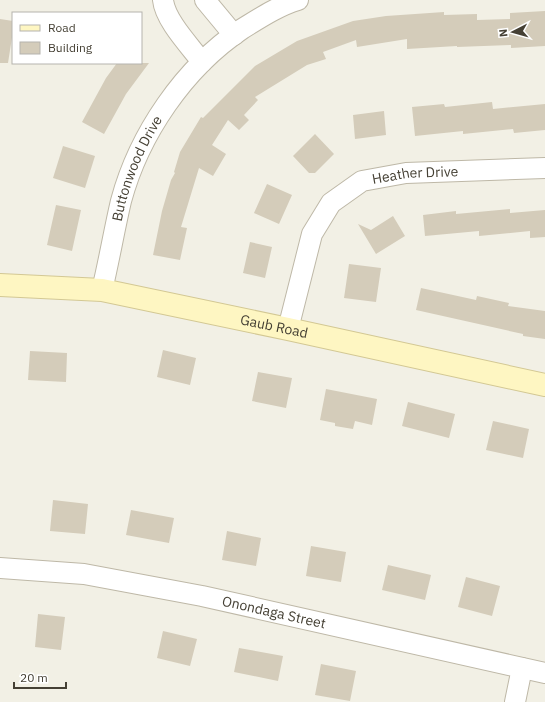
<svg xmlns="http://www.w3.org/2000/svg" width="545" height="702" font-family="'IBM Plex Sans',sans-serif">
  <style>
    .building { fill: #d4ccba }
    .lines { fill: none; stroke-linecap: round; stroke-linejoin: round }
    .street-casing { stroke: #beb8a7; stroke-width: 22 }
    .secondary-casing { stroke: #d3c894; stroke-width: 24 }
    .street { stroke: #fff; stroke-width: 20 }
    .secondary { stroke: #fef6c2; stroke-width: 22 }
    .labels { text-anchor: middle; dominant-baseline: central; stroke-width: 3.5; stroke-linejoin: round; paint-order: stroke }
    .street-label { font-size: 14px; fill: #454034; stroke: #fff }
  </style>
  <rect width="100%" height="100%" fill="#f2f0e5"/>
  <!-- building -->
  <path class="building" d="M 545,11 L 545,46 L 511,48 L 511,45 L 457,47 L 457,46 L 407,49 L 407,39 L 357,47 L 356,40 L 323,52 L 326,59 L 307,65 L 255,97 L 258,100 L 244,115 L 249,120 L 239,130 L 228,120 L 212,145 L 226,154 L 213,176 L 199,168 L 181,227 L 187,228 L 180,260 L 153,255 L 162,211 L 171,180 L 175,173 L 174,172 L 180,152 L 201,117 L 203,118 L 255,66 L 297,41 L 353,21 L 386,16 L 444,12 L 444,15 L 477,14 L 477,20 L 510,19 L 510,13 Z
    M 0,19 L 13,21 L 13,31 L 8,63 L 0,63 Z
    M 117,63 L 149,63 L 126,94 L 104,134 L 82,122 L 106,78 Z
    M 492,102 L 493,109 L 545,104 L 545,130 L 514,133 L 513,129 L 463,134 L 463,131 L 415,136 L 412,107 L 444,104 L 445,107 Z
    M 384,111 L 386,135 L 355,139 L 353,115 Z
    M 315,134 L 334,154 L 315,173 L 309,173 L 293,156 Z
    M 63,146 L 95,156 L 85,188 L 53,178 Z
    M 267,184 L 292,195 L 279,224 L 254,213 Z
    M 56,205 L 81,210 L 72,251 L 47,245 Z
    M 510,209 L 510,213 L 545,210 L 545,237 L 530,238 L 530,231 L 479,236 L 479,231 L 425,236 L 423,215 L 456,211 L 456,214 Z
    M 393,216 L 405,236 L 376,254 L 358,224 L 371,230 Z
    M 250,242 L 272,247 L 265,278 L 243,273 Z
    M 349,264 L 381,268 L 376,302 L 344,298 Z
    M 421,288 L 476,300 L 477,296 L 509,303 L 508,306 L 545,311 L 545,339 L 523,336 L 523,334 L 416,310 Z
    M 163,350 L 196,358 L 190,385 L 157,377 Z
    M 30,351 L 67,353 L 66,382 L 28,380 Z
    M 258,372 L 292,378 L 286,408 L 252,401 Z
    M 326,389 L 377,399 L 372,425 L 355,421 L 353,429 L 335,426 L 335,423 L 320,420 Z
    M 408,402 L 455,414 L 449,438 L 402,426 Z
    M 493,421 L 529,429 L 523,458 L 486,450 Z
    M 53,500 L 88,504 L 85,534 L 50,531 Z
    M 131,510 L 174,518 L 169,543 L 126,535 Z
    M 227,531 L 261,538 L 256,566 L 222,560 Z
    M 311,546 L 346,552 L 341,582 L 306,576 Z
    M 388,565 L 431,575 L 425,600 L 382,590 Z
    M 466,577 L 500,586 L 492,616 L 458,607 Z
    M 38,614 L 65,617 L 61,650 L 35,647 Z
    M 163,631 L 197,639 L 190,666 L 157,658 Z
    M 239,648 L 283,656 L 278,681 L 234,672 Z
    M 321,664 L 356,671 L 350,701 L 315,695 Z"/>
  <g class="lines">
    <defs>
      <g id="street">
        <path d="M 163,0 C 165,20 189,45 202,62"/>
        <path d="M 205,0 L 234,35"/>
        <path id="s1" d="M 102,290 C 109,261 114,231 121,201 C 139,134 184,68 242,29 C 260,18 278,6 298,0"/>
        <path id="s2" d="M 288,329 L 312,234 L 331,203 L 362,181 L 406,173 L 545,168"/>
        <path id="s3" d="M 0,568 L 84,574 L 202,596 L 545,673"/>
        <path d="M 515,702 L 522,668"/>
      </g>
      <g id="secondary">
        <path id="s4" d="M 0,285 L 102,290 L 288,329 L 545,385"/>
      </g>
    </defs>
    <!-- street casing -->
    <use href="#street" class="street-casing"/>
    <!-- secondary casing -->
    <use href="#secondary" class="secondary-casing"/>
    <!-- street -->
    <use href="#street" class="street"/>
    <!-- secondary -->
    <use href="#secondary" class="secondary"/>
  </g>
  <g class="labels">
    <!-- street labels -->
    <g class="street-label">
      <text stroke="none"><textPath href="#s1" startOffset="127">Buttonwood Drive</textPath></text>
      <text stroke="none"><textPath href="#s2" startOffset="226">Heather Drive</textPath></text>
      <text stroke="none"><textPath href="#s4" startOffset="278">Gaub Road</textPath></text>
      <text stroke="none"><textPath href="#s3" startOffset="278">Onondaga Street</textPath></text>
    </g>
  </g>
  <!-- legend -->
  <rect x="12" y="12" width="130" height="52" fill="#ffffff" stroke="#b5b3ae"/>
  <rect x="20" y="25" width="20" height="6" fill="#fef6c2" stroke="#b5b3ae"/>
  <text x="48" y="32" font-size="12" fill="#454034">Road</text>
  <rect x="20" y="42" width="20" height="12" fill="#d4ccba" stroke="#b5b3ae"/>
  <text x="48" y="52" font-size="12" fill="#454034">Building</text>
  <!-- north arrow -->
  <g transform="translate(513 32) rotate(264)" stroke="#ffffff" stroke-width="3" paint-order="stroke">
  <path d="M0-3L7 15L0 10L-7 15Z" fill="#454034"/>
  <text y="-6" font-size="11" font-weight="bold" text-anchor="middle" fill="#454034">N</text>
  </g>
  <!-- scale -->
  <path d="M14 682v6h52v-6" fill="none" stroke="#454034" stroke-width="2"/>
  <text x="20" y="682" font-size="12" fill="#454034" stroke="#ffffff" stroke-width="3" paint-order="stroke">20 m</text>
</svg>
